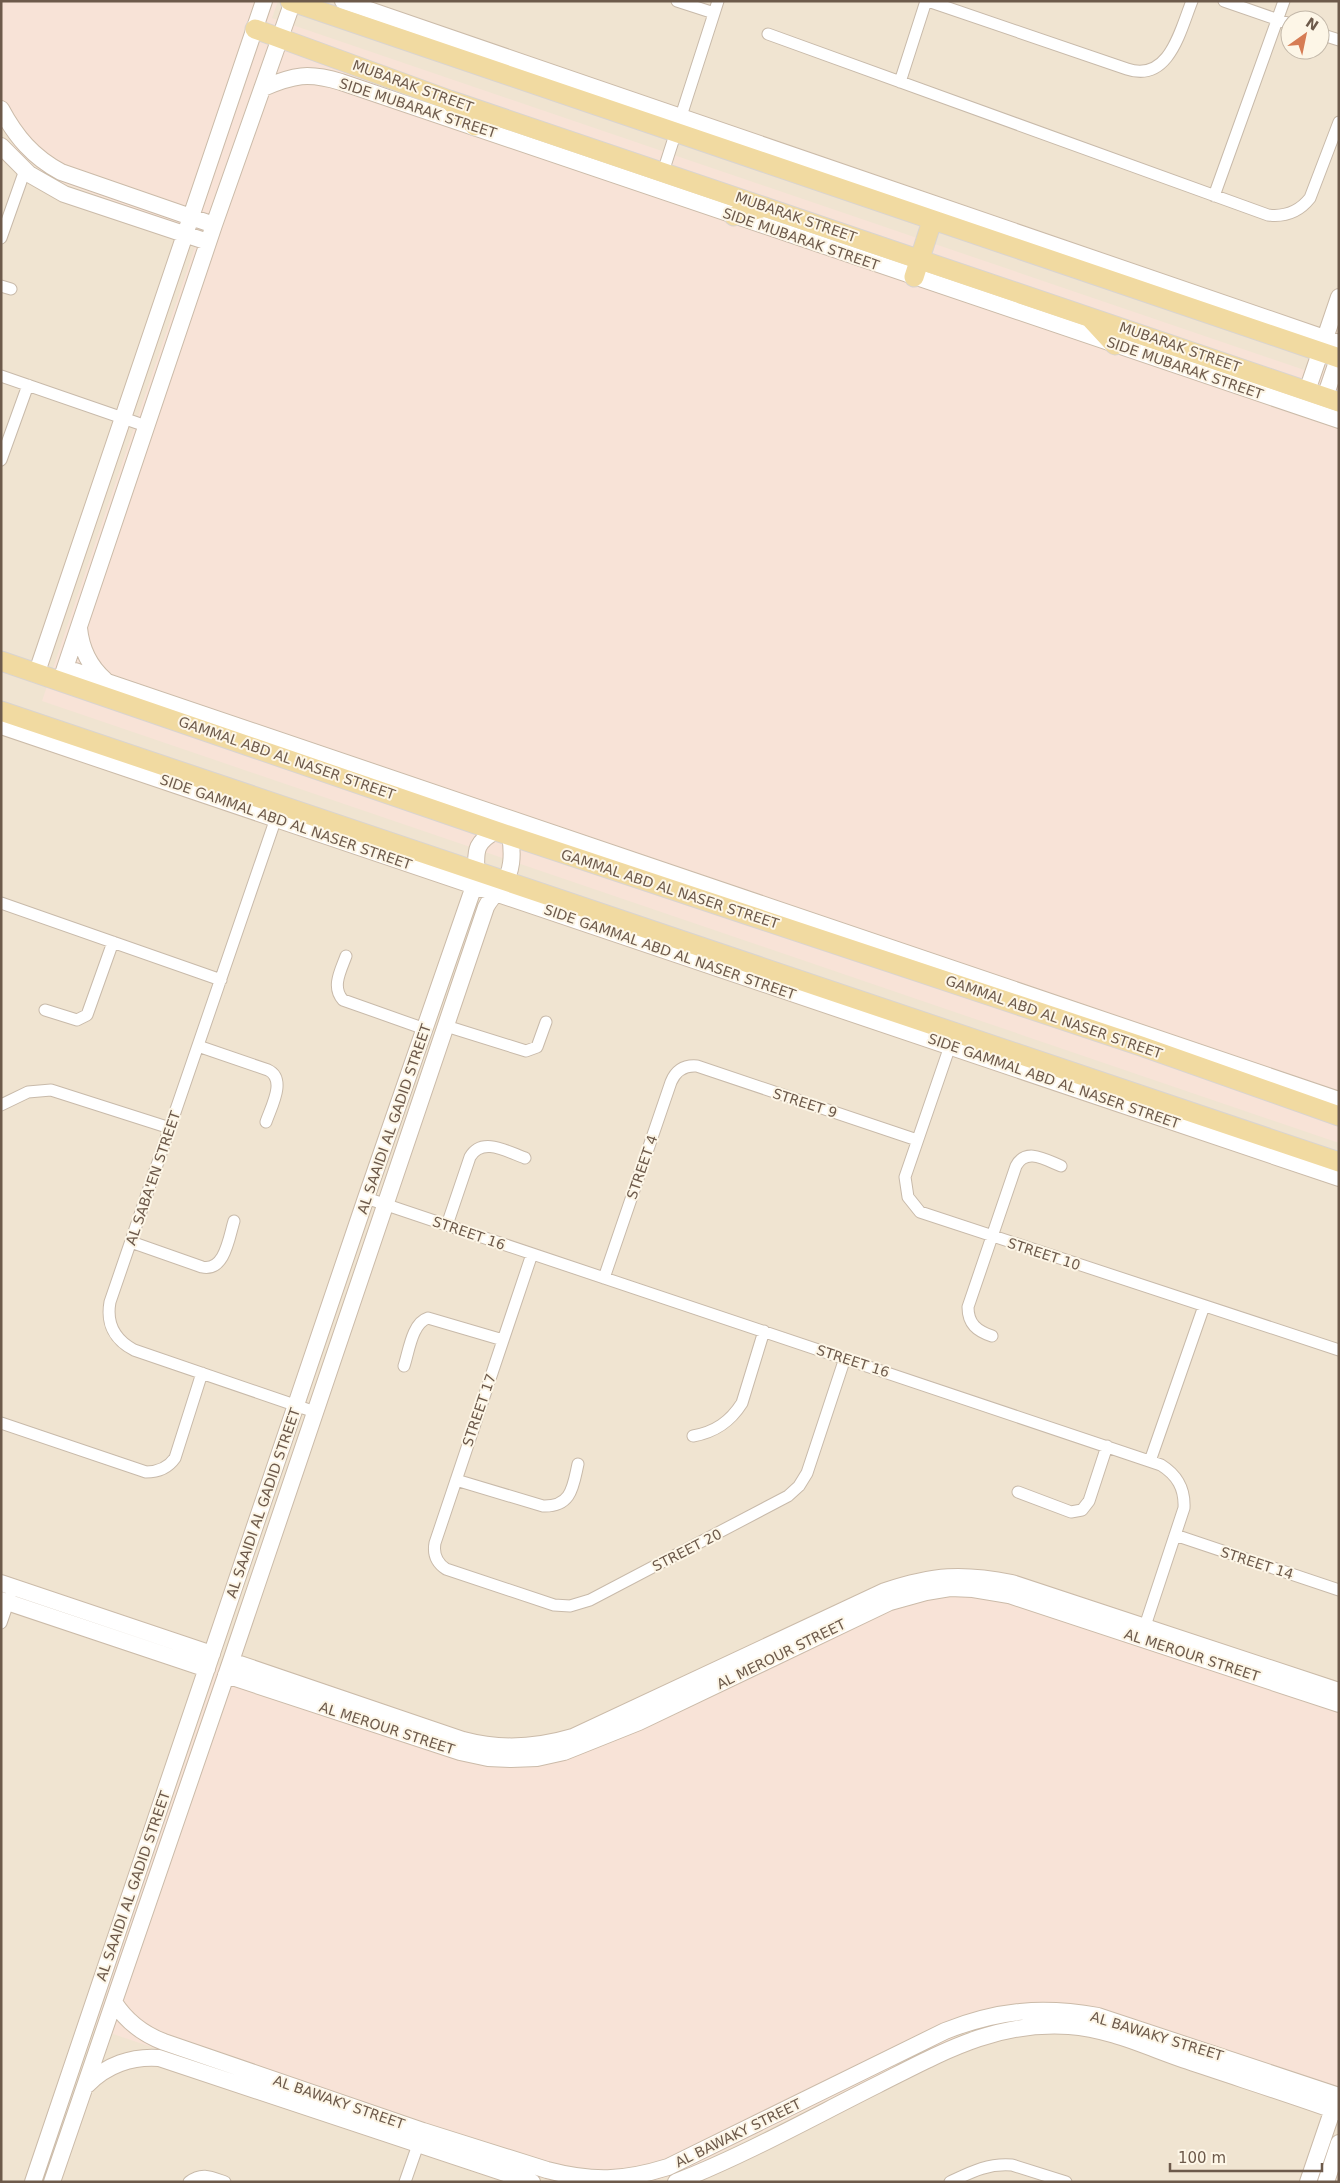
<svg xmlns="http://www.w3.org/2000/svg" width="1340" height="2183" font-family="'DejaVu Sans',sans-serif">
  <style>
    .residential { fill: #f0e4d1; fill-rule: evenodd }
    .commercial { fill: #f8e3d7 }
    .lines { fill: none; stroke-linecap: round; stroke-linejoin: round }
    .street-casing { stroke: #c8baaa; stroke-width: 13 }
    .secondary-casing { stroke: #cbbba9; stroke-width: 18 }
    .primary-casing { stroke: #d9d4d0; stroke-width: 21 }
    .street { stroke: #fff; stroke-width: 11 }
    .secondary { stroke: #fff; stroke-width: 16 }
    .primary { stroke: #f1daa1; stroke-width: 19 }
    .labels { text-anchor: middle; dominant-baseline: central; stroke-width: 4; stroke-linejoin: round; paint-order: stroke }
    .street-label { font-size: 14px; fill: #6d5a4b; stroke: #fdf6e7 }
  </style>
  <rect width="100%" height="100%" fill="#f9f2e2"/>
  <!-- residential -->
  <path class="residential" d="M 1,1 L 1339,1 L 1339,2182 L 1,2182 ZM 1290,20 L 1320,20 L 1320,50 L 1290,50 Z"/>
  <!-- commercial -->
  <path class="commercial" d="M 1,1 L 278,1 L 272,18 L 1322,376 L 1339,327 L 1339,1143 L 42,701 L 200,232 L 63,183 L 40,170 L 17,151 L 1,122 Z
    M 940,1583 L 1339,1695 L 1339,2104 L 1113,2030 L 1008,2019 L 967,2031 L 683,2171 L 663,2178 L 650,2182 L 555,2182 L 95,2028 L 218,1665 L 426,1737 L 533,1752 Z"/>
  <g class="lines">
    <defs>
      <path id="street" d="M 677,1 L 714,13
        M 928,1 L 1127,69 C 1169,83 1180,31 1192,1
        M 1224,1 L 1290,24
        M 768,34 L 1268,215 C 1285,217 1299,212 1310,198 L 1339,122
        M 1320,34 L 1339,40
        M 900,82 L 926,1
        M 663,172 L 718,1
        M 1214,196 L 1284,1
        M 1,238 L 25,170
        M 1,286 L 11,289
        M 1,376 L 146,426
        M 1,460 L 28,385
        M 276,818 L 110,1302 C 106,1324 115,1340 134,1350 L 315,1412
        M 1,903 L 221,980
        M 346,956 C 341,970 331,987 343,1000 L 425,1029
        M 45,1010 L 77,1020 L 87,1015 L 113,942
        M 446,1026 L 526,1051 L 537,1047 L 546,1022
        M 198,1046 L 268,1070 C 287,1079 271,1107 266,1122
        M 950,1046 L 905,1177 L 908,1197 L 920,1212 L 1339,1350
        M 1,1105 L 28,1092 L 51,1090 L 170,1128
        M 366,1198 L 1161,1465 C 1177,1475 1185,1488 1184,1508 L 1143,1632
        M 447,1225 L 470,1157 C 482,1136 508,1152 525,1158
        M 131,1242 L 202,1267 C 225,1272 229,1237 234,1221
        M 532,1254 L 435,1543 C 433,1554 437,1563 446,1569 L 554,1605 L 570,1606 L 590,1600 L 788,1496 L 799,1486 L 807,1473 L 845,1358
        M 604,1278 L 671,1082 C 676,1070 685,1065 697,1066 L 917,1140
        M 992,1336 C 977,1331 968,1324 968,1307 L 1016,1166 C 1026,1147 1046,1160 1061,1166
        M 404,1366 C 409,1351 412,1323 428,1318 L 503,1340
        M 1,1423 L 146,1472 C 159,1472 168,1468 175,1458 L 202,1373
        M 693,1436 C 715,1432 730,1422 742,1403 L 764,1331
        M 1150,1461 L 1204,1306
        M 456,1480 L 543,1506 C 572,1507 573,1486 578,1464
        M 1018,1492 L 1071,1512 L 1082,1510 L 1089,1501 L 1107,1446
        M 1175,1535 L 1339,1590
        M 1,1623 L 10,1597
        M 189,2182 C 202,2172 211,2177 225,2182
        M 405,2182 L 420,2139
        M 950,2182 C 971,2172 988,2163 1012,2165 L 1066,2182"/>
      <path id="secondary" d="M 343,1 L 1339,343
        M 263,88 C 294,75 308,72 341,82 L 1339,420
        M 1,109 C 16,137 33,157 61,172 L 214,225
        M 1,146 L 29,174 L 64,194 L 208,242
        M 1307,391 L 1339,297
        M 1325,397 L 1339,356
        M 79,628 C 81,648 89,666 105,680
        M 37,672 L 264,1
        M 61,680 L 214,225 L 293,1
        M 63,681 L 67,673 L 75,671 L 1339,1100
        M 1,726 L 1339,1178
        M 1,1583 L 212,1654
        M 1,1600 L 207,1669
        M 231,1661 L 463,1740 C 500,1750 536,1748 573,1737 L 885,1591 C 934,1575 962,1573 1012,1583 L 1339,1691
        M 226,1675 L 460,1752 L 488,1758 L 511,1759 L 537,1758 L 564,1752 L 639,1722 L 890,1602 L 926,1592 L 950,1588 L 973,1589 L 1009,1595 L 1339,1704
        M 114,2002 C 126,2021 143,2034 164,2042 L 423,2131 L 547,2170 C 593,2182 623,2181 668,2167 L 945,2031 C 998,2010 1042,2006 1098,2016 L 1339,2096
        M 87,2085 C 106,2065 132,2056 159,2058 L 532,2182
        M 33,2182 L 366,1198 L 474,886 C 481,860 466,847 496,831
        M 52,2182 L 231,1661 L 486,907 C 490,899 495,894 501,888 C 513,872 513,854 510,835
        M 676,2182 C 745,2155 811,2118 877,2085 C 941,2053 995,2021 1069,2026 C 1111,2029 1149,2048 1188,2061 C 1238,2078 1289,2094 1339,2112
        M 1308,2182 L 1336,2100
        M 1326,2182 L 1339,2143"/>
      <path id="primary" d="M 290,1 L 1339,358
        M 255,29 L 449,100 L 1339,402
        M 451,102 L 475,126
        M 734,216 L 765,207
        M 914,277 L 932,221
        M 1091,319 L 1115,345
        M 1,661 L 496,831 L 1141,1046 L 1339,1116
        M 1,711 L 1339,1162"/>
    </defs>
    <!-- street casing -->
    <use href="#street" class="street-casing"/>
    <!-- secondary casing -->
    <use href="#secondary" class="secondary-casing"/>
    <!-- primary casing -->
    <use href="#primary" class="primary-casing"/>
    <!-- street -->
    <use href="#street" class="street"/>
    <!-- secondary -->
    <use href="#secondary" class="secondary"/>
    <!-- primary -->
    <use href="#primary" class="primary"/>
  </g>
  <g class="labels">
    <!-- street labels -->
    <g class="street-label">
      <text transform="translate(413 86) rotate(20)">MUBARAK STREET</text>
      <text transform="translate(418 108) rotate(18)">SIDE MUBARAK STREET</text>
      <text transform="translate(796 217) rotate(19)">MUBARAK STREET</text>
      <text transform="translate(801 239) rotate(19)">SIDE MUBARAK STREET</text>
      <text transform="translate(1180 347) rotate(19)">MUBARAK STREET</text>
      <text transform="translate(1185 368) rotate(19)">SIDE MUBARAK STREET</text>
      <text transform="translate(287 758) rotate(19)">GAMMAL ABD AL NASER STREET</text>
      <text transform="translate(286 822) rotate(19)">SIDE GAMMAL ABD AL NASER STREET</text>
      <text transform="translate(670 889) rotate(18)">GAMMAL ABD AL NASER STREET</text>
      <text transform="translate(670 952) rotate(19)">SIDE GAMMAL ABD AL NASER STREET</text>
      <text transform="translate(1054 1017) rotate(19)">GAMMAL ABD AL NASER STREET</text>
      <text transform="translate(1054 1081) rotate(19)">SIDE GAMMAL ABD AL NASER STREET</text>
      <text transform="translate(805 1103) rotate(18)">STREET 9</text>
      <text transform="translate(394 1119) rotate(-71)">AL SAAIDI AL GADID STREET</text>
      <text transform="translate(642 1167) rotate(-71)">STREET 4</text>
      <text transform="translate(153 1178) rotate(-71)">AL SABA'EN STREET</text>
      <text transform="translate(469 1233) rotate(19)">STREET 16</text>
      <text transform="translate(1044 1254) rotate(18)">STREET 10</text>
      <text transform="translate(853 1361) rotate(18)">STREET 16</text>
      <text transform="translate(479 1410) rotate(-71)">STREET 17</text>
      <text transform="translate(263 1503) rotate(-71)">AL SAAIDI AL GADID STREET</text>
      <text transform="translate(687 1550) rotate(-27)">STREET 20</text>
      <text transform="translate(1257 1563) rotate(18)">STREET 14</text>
      <text transform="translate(781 1654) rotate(-26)">AL MEROUR STREET</text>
      <text transform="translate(1192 1655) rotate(18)">AL MEROUR STREET</text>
      <text transform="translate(387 1728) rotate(18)">AL MEROUR STREET</text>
      <text transform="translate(133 1886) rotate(-71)">AL SAAIDI AL GADID STREET</text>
      <text transform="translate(1157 2036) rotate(17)">AL BAWAKY STREET</text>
      <text transform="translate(339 2102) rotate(19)">AL BAWAKY STREET</text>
      <text transform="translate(738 2133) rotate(-26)">AL BAWAKY STREET</text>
    </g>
  </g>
  <!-- border -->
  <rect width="1340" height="2183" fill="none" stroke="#6d5a4b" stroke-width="5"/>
  <!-- north arrow -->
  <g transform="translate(1305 35) rotate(33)"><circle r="24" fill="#fdf6e7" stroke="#c3b8a9"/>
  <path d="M0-4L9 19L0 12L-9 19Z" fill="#d67c54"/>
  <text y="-8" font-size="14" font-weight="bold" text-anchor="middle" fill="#6d5a4b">N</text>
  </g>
  <!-- scale -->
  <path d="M1170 2163v8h152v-8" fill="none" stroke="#6d5a4b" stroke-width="2.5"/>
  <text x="1178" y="2163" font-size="15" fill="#6d5a4b" stroke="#fdf6e7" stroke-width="4" paint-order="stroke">100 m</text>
</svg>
